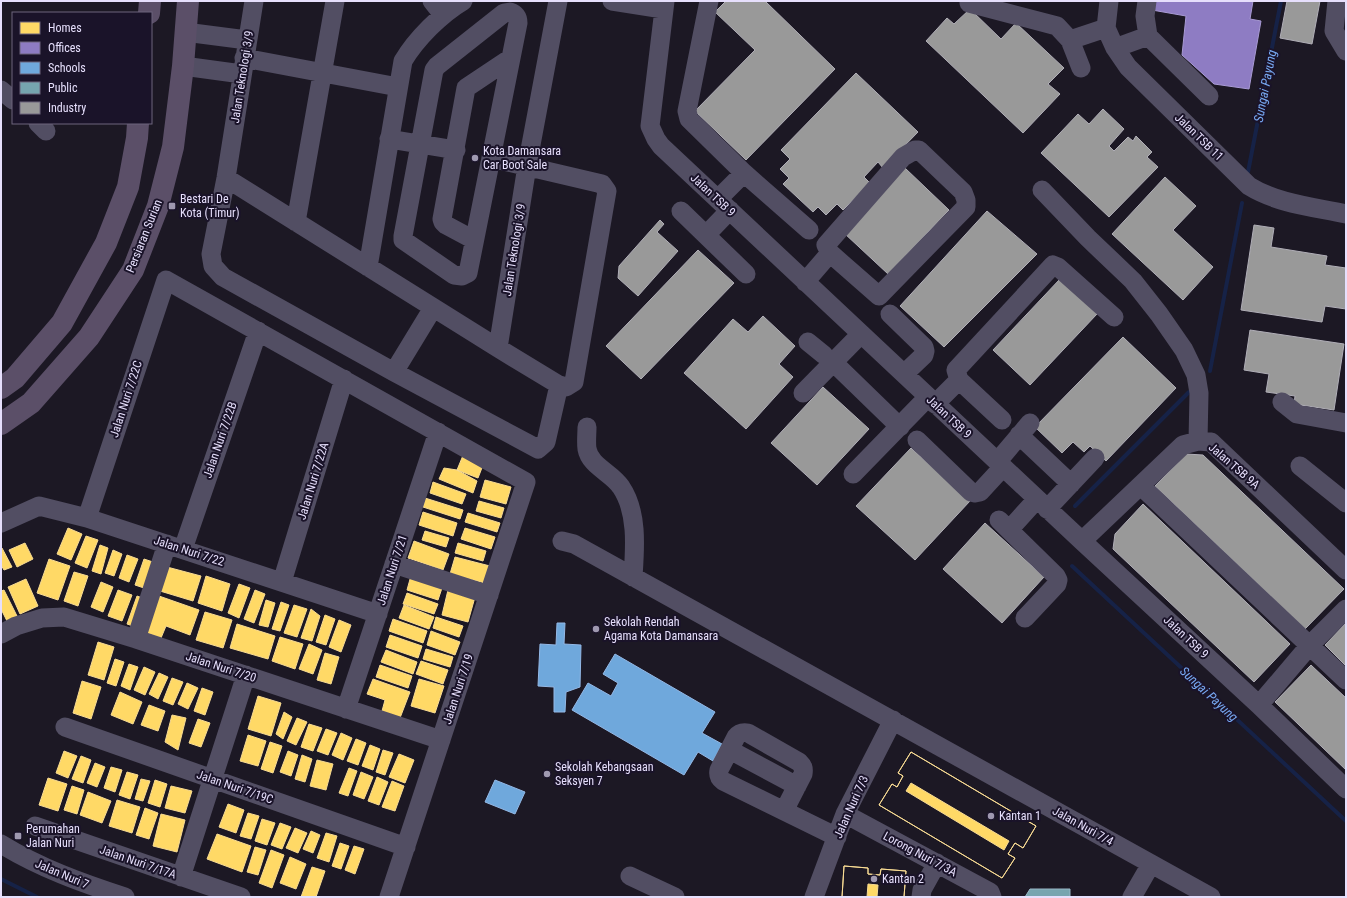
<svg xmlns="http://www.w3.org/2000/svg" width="1347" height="898" font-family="'Roboto Condensed',sans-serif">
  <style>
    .homes { fill: #ffd966; stroke: #f8db93; fill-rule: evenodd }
    .offices { fill: #8e7cc3; stroke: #a89ad4 }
    .schools { fill: #6fa8dc; stroke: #93b8e6 }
    .public { fill: #76a5af; stroke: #98b6c6 }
    .industry { fill: #999; stroke: #b0aeb7 }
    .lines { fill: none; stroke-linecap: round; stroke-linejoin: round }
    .stream { stroke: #162247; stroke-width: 4 }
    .minor { stroke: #524e63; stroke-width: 19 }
    .major { stroke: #5b4f68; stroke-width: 22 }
    .poi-dot { fill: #9f99b0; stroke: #1a1329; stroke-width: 1.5 }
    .labels { text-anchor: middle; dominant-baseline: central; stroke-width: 4; stroke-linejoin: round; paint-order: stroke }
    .street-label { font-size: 12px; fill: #e6dffc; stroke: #1a1329 }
    .poi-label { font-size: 12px; fill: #e6dffc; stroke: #1a1329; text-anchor: start }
    .water-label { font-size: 13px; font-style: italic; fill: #77a8f1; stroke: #1a1329 }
  </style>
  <rect width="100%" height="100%" fill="#1c1824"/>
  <!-- homes -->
  <path class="homes" d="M 464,453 L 485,460 L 478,478 L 457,470 Z
    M 444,468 L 457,470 L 477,481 L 473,493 L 439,479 Z
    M 485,480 L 511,487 L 506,504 L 480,497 Z
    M 433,482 L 466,494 L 462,504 L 430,493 Z
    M 425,498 L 463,510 L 460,519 L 423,507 Z
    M 479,501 L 504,508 L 501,518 L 476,511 Z
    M 423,512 L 457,523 L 453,536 L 419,525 Z
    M 468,513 L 500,523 L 497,532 L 465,522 Z
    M 68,528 L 82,534 L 71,560 L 57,554 Z
    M 465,528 L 495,537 L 491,549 L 461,539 Z
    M 425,531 L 449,538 L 446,547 L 422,540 Z
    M 86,536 L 98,540 L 87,568 L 75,563 Z
    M 414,541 L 449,554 L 443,570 L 408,558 Z
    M 25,543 L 33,559 L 17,567 L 9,550 Z
    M 458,543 L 486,551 L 483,561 L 455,553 Z
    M 100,545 L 108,548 L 101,574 L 92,571 Z
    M 1,548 L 2,548 L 12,567 L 4,570 L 1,565 Z
    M 113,550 L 122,554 L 114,576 L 105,573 Z
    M 127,555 L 138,559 L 129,582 L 119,578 Z
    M 455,557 L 490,566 L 485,583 L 450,574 Z
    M 49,559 L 70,566 L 58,600 L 37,593 Z
    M 144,559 L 156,563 L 147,589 L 135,585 Z
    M 167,567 L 201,576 L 193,601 L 160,591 Z
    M 74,572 L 88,576 L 78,606 L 64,601 Z
    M 412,572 L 444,582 L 438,600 L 407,590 Z
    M 206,576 L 230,584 L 222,611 L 198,603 Z
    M 26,579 L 38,606 L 20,614 L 8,587 Z
    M 101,582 L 113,587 L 103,612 L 91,607 Z
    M 239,584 L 250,588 L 239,618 L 228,613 Z
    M 4,590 L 17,616 L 7,621 L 1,609 L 1,591 Z
    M 118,590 L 132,595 L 122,621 L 108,616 Z
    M 255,590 L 265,594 L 254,623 L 244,619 Z
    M 448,590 L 475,597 L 468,622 L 442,615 Z
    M 407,593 L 438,604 L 434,614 L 403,604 Z
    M 137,596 L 145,599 L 136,627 L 127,624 Z
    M 159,596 L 199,610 L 190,635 L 166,626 L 161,638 L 146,633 Z
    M 266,600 L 275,603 L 268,627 L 259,625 Z
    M 281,602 L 289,605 L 280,631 L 272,629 Z
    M 294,605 L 307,609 L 297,637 L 284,633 Z
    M 404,605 L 434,617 L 429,629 L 399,618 Z
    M 311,609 L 320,616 L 312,641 L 301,638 Z
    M 205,612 L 232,620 L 223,648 L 196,640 Z
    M 325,615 L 335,619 L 326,645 L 316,642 Z
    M 436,617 L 463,626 L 459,637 L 433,628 Z
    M 393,619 L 427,631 L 423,643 L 389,631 Z
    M 339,620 L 351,625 L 341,652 L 329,647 Z
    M 237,624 L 275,636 L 268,659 L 230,648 Z
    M 431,631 L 460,642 L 455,655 L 427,645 Z
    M 390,635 L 422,646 L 418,658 L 386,647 Z
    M 280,637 L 303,644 L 295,669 L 272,661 Z
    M 98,642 L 114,647 L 104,680 L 88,675 Z
    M 309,644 L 322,650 L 313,674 L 299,669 Z
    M 426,649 L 453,657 L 450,667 L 423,659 Z
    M 386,650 L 417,662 L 413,674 L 381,662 Z
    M 325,653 L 339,657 L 331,684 L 317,680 Z
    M 115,659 L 124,662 L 116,686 L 107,683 Z
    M 421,661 L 448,670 L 443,684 L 416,674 Z
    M 129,664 L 138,667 L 130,690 L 121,686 Z
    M 380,665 L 412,676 L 408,688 L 376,677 Z
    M 144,667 L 155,672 L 145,695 L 134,690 Z
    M 159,673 L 168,677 L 158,699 L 149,694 Z
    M 172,678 L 183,682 L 173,705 L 163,701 Z
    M 373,679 L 410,692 L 400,718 L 382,711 L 385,700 L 367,694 Z
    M 419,679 L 444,686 L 435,713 L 411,706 Z
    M 82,681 L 101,687 L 91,719 L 73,713 Z
    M 187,683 L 198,688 L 188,709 L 178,704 Z
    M 202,688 L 213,692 L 205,715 L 194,711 Z
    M 120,692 L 142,702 L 133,724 L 111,715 Z
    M 258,696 L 281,703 L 271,736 L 248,729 Z
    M 149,705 L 165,711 L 158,731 L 141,725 Z
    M 284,712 L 292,717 L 283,739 L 276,734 Z
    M 172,715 L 186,718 L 178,750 L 165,742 Z
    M 297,718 L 307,722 L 296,745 L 287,741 Z
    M 198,719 L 210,723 L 201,747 L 189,743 Z
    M 309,724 L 322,728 L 313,751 L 301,747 Z
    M 326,729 L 337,733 L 328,755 L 317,751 Z
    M 341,733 L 352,738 L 343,760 L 332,755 Z
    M 248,735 L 266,741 L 258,766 L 240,761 Z
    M 356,739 L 366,743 L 358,765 L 347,761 Z
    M 270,742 L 282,746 L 273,773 L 261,769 Z
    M 370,745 L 380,749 L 373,770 L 362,766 Z
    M 383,750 L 393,753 L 385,775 L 376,772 Z
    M 64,751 L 77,756 L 68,778 L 56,773 Z
    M 288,751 L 298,755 L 291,776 L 280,772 Z
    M 911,752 L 1036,826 L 1023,848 L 1015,843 L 1008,854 L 1015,858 L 1002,878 L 879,805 L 892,784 L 897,787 L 903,776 L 898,773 ZM 911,783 L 1009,841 L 1004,850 L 906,791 Z
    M 911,752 L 1036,826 L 1023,848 L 1015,843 L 1008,854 L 1015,858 L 1002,878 L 879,805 L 892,784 L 897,787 L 903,776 L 898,773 Z
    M 399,754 L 414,760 L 405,783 L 389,777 Z
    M 302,755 L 312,759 L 305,782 L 295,779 Z
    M 81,756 L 91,760 L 83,783 L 72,779 Z
    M 317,760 L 333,764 L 326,790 L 310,786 Z
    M 95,763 L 105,767 L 97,787 L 87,783 Z
    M 111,767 L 122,770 L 115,792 L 104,788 Z
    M 349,768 L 357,771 L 348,796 L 339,793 Z
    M 127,772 L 138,775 L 130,799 L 119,795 Z
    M 361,772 L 373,777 L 364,799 L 353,795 Z
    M 377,777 L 388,782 L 379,805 L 368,801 Z
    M 48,778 L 67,784 L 58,811 L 39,805 Z
    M 141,779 L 150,781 L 143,801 L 135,799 Z
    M 155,780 L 167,784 L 160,807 L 148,803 Z
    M 392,781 L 404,786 L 395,811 L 382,807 Z
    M 72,786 L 84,790 L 77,814 L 64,810 Z
    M 171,786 L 192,791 L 185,813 L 165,808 Z
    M 88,792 L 111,801 L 102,823 L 80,815 Z
    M 117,800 L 140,807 L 132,833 L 109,826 Z
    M 228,804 L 244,810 L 236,833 L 219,827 Z
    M 145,808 L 158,813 L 149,839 L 136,835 Z
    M 248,813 L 259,816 L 251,839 L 240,836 Z
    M 161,814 L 185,820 L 177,852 L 153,846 Z
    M 262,819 L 275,823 L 267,845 L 255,841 Z
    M 280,823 L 291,827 L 282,849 L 271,845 Z
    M 295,828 L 307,833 L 298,853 L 286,848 Z
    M 311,831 L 320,835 L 313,853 L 303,849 Z
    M 326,833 L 337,836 L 329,862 L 317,858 Z
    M 217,834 L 251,846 L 242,872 L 207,859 Z
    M 340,843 L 349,846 L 341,869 L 332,866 Z
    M 354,846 L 364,849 L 355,874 L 345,870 Z
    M 255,847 L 266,850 L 258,875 L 247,872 Z
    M 271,850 L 284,855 L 272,888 L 259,883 Z
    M 290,857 L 306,864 L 296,889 L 280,883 Z
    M 844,866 L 868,868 L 868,874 L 880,875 L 881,869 L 906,871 L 904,897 L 877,897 L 878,885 L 868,884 L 867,897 L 842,897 Z
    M 844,866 L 868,868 L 868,874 L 880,875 L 881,869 L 906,871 L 904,897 L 842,897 Z
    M 312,867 L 325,871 L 316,897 L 301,897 Z"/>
  <!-- offices -->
  <path class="offices" d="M 1154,1 L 1253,1 L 1250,19 L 1261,21 L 1249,89 L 1214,84 L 1182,55 L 1186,16 L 1152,10 Z"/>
  <!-- schools -->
  <path class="schools" d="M 557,623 L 565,623 L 564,644 L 581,645 L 580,687 L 566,692 L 565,712 L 554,712 L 554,687 L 538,686 L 540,644 L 556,645 Z
    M 615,654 L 715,712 L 702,733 L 722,744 L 713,761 L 698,752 L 684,775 L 572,710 L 588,683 L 611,696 L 618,683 L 603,674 Z
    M 495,780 L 525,792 L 515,814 L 485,802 Z"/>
  <!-- public -->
  <path class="public" d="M 1030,889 L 1070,889 L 1070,897 L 1025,897 Z"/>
  <!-- industry -->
  <path class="industry" d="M 726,1 L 765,1 L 835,69 L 746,160 L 695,111 L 755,50 L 715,12 Z
    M 1287,1 L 1320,1 L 1312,44 L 1280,38 Z
    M 970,9 L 1001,39 L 1016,23 L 1064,68 L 1048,84 L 1060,94 L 1023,133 L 926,41 L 947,18 L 954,24 Z
    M 856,73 L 918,132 L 883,168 L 878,162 L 864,177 L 870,183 L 843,210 L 837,204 L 826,215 L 818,207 L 813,212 L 783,184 L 789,178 L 780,169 L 790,159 L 781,150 Z
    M 1103,109 L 1124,129 L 1109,146 L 1114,151 L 1128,137 L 1133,141 L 1136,136 L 1152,152 L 1147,157 L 1158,167 L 1109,217 L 1041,153 L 1078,114 L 1089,124 Z
    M 905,168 L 949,210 L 888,274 L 844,233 Z
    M 1165,177 L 1196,206 L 1173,230 L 1213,267 L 1183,300 L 1112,234 Z
    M 987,211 L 1037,254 L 944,347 L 900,306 Z
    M 660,220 L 664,224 L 657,232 L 678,251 L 638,296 L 618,278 L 619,266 Z
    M 1254,225 L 1274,228 L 1271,247 L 1327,256 L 1325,265 L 1346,268 L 1346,309 L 1325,306 L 1322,322 L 1241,310 Z
    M 698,250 L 734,283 L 641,379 L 606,346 Z
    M 1060,279 L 1097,314 L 1030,385 L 993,350 Z
    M 763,316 L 795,346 L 779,364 L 793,377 L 746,429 L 684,373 L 733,319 L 748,332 Z
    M 1250,330 L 1344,344 L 1334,410 L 1294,404 L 1295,396 L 1266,392 L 1269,374 L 1244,370 Z
    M 1123,337 L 1176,388 L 1106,461 L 1090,446 L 1084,452 L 1073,442 L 1062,453 L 1035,427 Z
    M 823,387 L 869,429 L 817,485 L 771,443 Z
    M 911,448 L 970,501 L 915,560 L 856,506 Z
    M 1186,454 L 1203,455 L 1344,589 L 1305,629 L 1155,486 Z
    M 1143,504 L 1290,644 L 1254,682 L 1113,549 L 1115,534 Z
    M 985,523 L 1044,577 L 1002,623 L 943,569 Z
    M 1346,623 L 1346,666 L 1325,645 Z
    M 1311,665 L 1346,698 L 1346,770 L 1275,702 Z"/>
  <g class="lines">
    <!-- stream -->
    <path class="stream" d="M 1248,172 L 1281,1
      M 1210,371 L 1242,203
      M 1075,506 L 1189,392
      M 1072,566 L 1346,821
      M 1,879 L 37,897"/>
    <!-- minor -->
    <path class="minor" d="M 254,1 L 226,178 L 211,254 L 213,266 L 223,277 L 394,372 L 538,449 L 546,442 L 559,385
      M 432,1 L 443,15
      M 612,1 L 663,9
      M 665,1 L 650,126 L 656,139 L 661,146 L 1082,541 L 1259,705 L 1346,789
      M 709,1 L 687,111 L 689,119 L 744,173 L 809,230
      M 1109,1 L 1106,28 L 1115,48 L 1128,67 L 1249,186 C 1278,204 1314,207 1346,214
      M 1147,1 L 1145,16 L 1148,36 L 1209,96
      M 1337,1 L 1334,31 L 1346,51
      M 969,3 L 1057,26 L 1070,40 L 1081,68
      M 510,12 C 516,14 518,17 518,23 L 468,273 L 462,276 L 454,275 L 403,240 L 403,236 L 434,70 L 437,66 L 504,13 Z
      M 185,32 L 247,40
      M 1070,40 L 1106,28
      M 1115,48 L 1148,36
      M 244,58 L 398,87
      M 183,66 L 242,74
      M 1,90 L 13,100
      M 38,123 L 46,131
      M 389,139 L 456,150
      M 915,150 L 919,150 L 963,192 L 966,200 L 966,207 L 879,296 L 830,253 L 826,245 L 903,157 Z
      M 226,178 L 498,348 L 559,385 L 566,387 L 574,382 L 607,191 L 602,184 L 491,158
      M 1042,190 L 1088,238 L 1133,281 L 1159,314 L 1184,350 L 1196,375 L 1199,393 L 1198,441
      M 718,199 L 744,173
      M 681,211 L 746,274
      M 296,222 L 335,1
      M 706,235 L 730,210
      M 474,240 L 446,225 L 443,222 L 442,219 L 466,88 L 511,58
      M 368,267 L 403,61 C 416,39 441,14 463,1
      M 805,282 L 830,253
      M 890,314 L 924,347 L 925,351 L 924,355 L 904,374
      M 808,342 L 824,355
      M 498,348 L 527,166 L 558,1
      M 833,362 L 900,427
      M 394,372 L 433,308
      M 803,393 L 861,334
      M 1282,402 L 1297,414 L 1346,423
      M 935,404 L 959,380
      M 1002,420 L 959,380 L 956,370 L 1053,265 L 1058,267 L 1114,317
      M 587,427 C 587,434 586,442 587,449 C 590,466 612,473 621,487 C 638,512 635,548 633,577
      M 1019,435 L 1071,484
      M 917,440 L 971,492 L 975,493 L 980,492 L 1003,467
      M 997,462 L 1030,423
      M 1300,466 L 1346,503
      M 853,474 L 928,397
      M 1141,486 L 1346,680
      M 1047,509 L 1095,458
      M 87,518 L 166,280 L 526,482 L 389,897
      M 999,520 L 1056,576 L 1058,580 L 1057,584 L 1025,618
      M 1,523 L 39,506 L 87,518 L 378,614
      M 1009,530 L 1037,499
      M 562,541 L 574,544 L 1211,897
      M 1082,541 L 1183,445 L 1198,441 L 1211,442 L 1346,570
      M 183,549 L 258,331
      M 394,564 L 489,595
      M 282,582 L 344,379
      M 1,634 L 16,626 L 42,618 L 64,617 L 136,639 L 441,740
      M 136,639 L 167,544
      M 1259,705 L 1310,645 L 1346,609
      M 346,709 L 438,432
      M 65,727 L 406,847
      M 730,750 L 797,786
      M 784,811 L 803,774 C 804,768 803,766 799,762 L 748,733 C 742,732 739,733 736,737 L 719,770 C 718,775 719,778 723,781 L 837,837
      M 845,814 L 990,892 L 992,897
      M 35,826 L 241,897
      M 1,844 C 40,868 82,883 125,897
      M 630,876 L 675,897
      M 181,877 L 246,675
      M 814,897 L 845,814 L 893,720
      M 921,897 L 922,890 L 937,863
      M 1132,897 L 1151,864"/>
    <!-- major -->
    <path class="major" d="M 149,13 L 150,1
      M 1,388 L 15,378 L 62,323 L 106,243 L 128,187 L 137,138 L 138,123
      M 1,424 L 31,403 L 89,337 L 133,270 L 158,206 L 173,147 L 183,66 L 188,1"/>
  </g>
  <!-- markers -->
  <g class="poi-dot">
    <circle cx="475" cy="158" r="4"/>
    <rect x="168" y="202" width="8" height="8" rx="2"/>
    <circle cx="596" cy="629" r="4"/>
    <circle cx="547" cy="774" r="4"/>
    <circle cx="991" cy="816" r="4"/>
    <rect x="14" y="832" width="8" height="8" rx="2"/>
    <circle cx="874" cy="879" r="4"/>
  </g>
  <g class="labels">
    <!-- street labels -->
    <g class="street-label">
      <text transform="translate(242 77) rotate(-81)">Jalan Teknologi 3/9</text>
      <text transform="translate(1199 137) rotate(44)">Jalan TSB 11</text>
      <text transform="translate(713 195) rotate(43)">Jalan TSB 9</text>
      <text transform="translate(144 236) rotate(-68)">Persiaran Surian</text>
      <text transform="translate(514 250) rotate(-81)">Jalan Teknologi 3/9</text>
      <text transform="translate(126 399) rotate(-72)">Jalan Nuri 7/22C</text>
      <text transform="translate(949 417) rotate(43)">Jalan TSB 9</text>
      <text transform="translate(220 440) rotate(-71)">Jalan Nuri 7/22B</text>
      <text transform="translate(1234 466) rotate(41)">Jalan TSB 9A</text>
      <text transform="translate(313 481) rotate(-73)">Jalan Nuri 7/22A</text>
      <text transform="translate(189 551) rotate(18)">Jalan Nuri 7/22</text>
      <text transform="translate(392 570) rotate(-72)">Jalan Nuri 7/21</text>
      <text transform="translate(1186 637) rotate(43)">Jalan TSB 9</text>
      <text transform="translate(221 667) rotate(18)">Jalan Nuri 7/20</text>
      <text transform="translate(458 689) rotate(-72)">Jalan Nuri 7/19</text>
      <text transform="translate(235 787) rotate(19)">Jalan Nuri 7/19C</text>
      <text transform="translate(851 807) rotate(-66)">Jalan Nuri 7/3</text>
      <text transform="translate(1083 826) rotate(29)">Jalan Nuri 7/4</text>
      <text transform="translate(920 854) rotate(28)">Lorong Nuri 7/3A</text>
      <text transform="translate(138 862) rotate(19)">Jalan Nuri 7/17A</text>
      <text transform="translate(62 874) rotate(23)">Jalan Nuri 7</text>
    </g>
    <!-- poi labels -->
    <g class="poi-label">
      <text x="483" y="151">Kota Damansara<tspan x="483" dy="14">Car Boot Sale</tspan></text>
      <text x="180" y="199">Bestari De<tspan x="180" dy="14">Kota (Timur)</tspan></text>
      <text x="604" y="622">Sekolah Rendah<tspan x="604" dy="14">Agama Kota Damansara</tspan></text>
      <text x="555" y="767">Sekolah Kebangsaan<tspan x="555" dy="14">Seksyen 7</tspan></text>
      <text x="999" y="816">Kantan 1</text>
      <text x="26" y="829">Perumahan<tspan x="26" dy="14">Jalan Nuri</tspan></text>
      <text x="882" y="879">Kantan 2</text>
    </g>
    <!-- water labels -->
    <g class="water-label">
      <text transform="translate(1265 86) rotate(-79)">Sungai Payung</text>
      <text transform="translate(1209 694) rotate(43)">Sungai Payung</text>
    </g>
  </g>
  <!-- border -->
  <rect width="1347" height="898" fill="none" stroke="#e6dffc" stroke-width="4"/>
  <!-- legend -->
  <rect x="12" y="12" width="140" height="112" fill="#1a1329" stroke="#6c657d"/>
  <rect x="20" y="22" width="20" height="12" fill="#ffd966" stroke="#6c657d"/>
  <text x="48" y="32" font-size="12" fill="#e6dffc">Homes</text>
  <rect x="20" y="42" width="20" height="12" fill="#8e7cc3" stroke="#6c657d"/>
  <text x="48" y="52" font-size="12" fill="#e6dffc">Offices</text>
  <rect x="20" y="62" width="20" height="12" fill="#6fa8dc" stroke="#6c657d"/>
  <text x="48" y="72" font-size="12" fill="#e6dffc">Schools</text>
  <rect x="20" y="82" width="20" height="12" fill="#76a5af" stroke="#6c657d"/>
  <text x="48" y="92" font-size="12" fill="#e6dffc">Public</text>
  <rect x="20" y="102" width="20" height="12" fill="#999999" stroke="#6c657d"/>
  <text x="48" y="112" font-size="12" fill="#e6dffc">Industry</text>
</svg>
